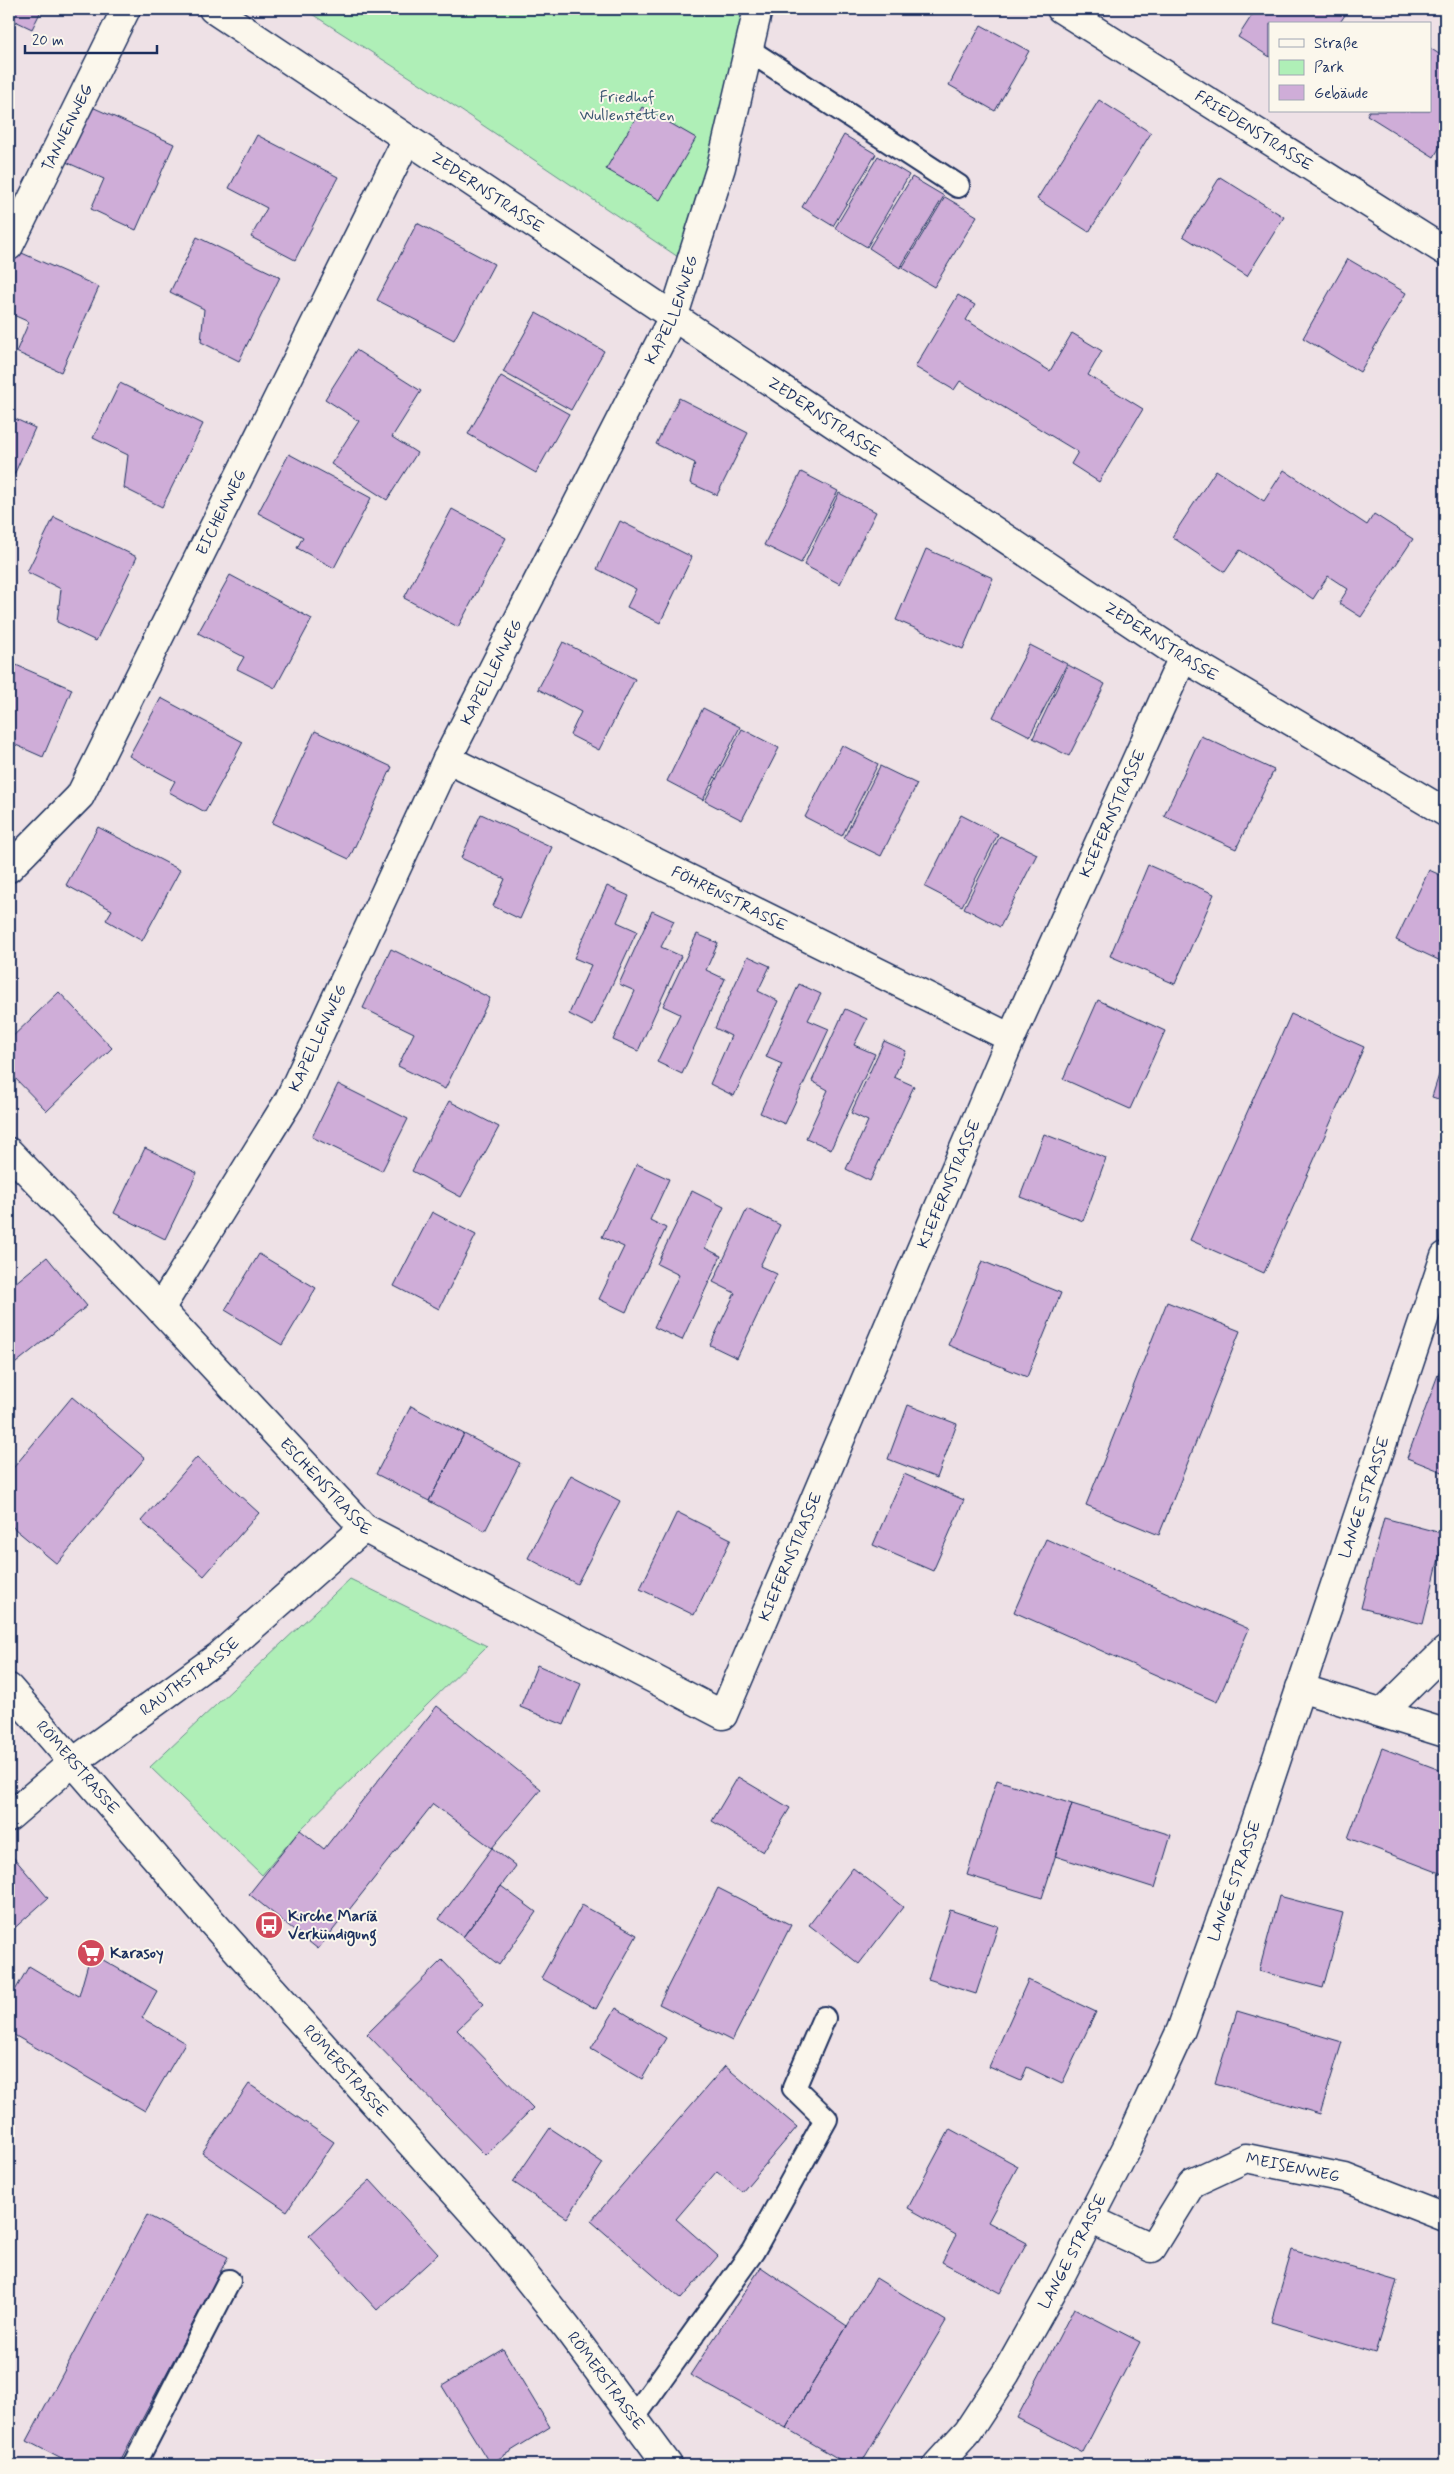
<svg xmlns="http://www.w3.org/2000/svg" width="1454" height="2474" font-family="Mynerve,sans-serif">
  <style>
    .green { fill: #afefb7; stroke: #658f8a }
    .building { fill: #cfadd8; stroke: #1b2f5e }
    .lines { fill: none; stroke-linecap: round; stroke-linejoin: round }
    .service-casing { stroke: #1b2f5e; stroke-width: 26 }
    .minor-casing { stroke: #1b2f5e; stroke-width: 31 }
    .tertiary-casing { stroke: #1b2f5e; stroke-width: 31 }
    .secondary-casing { stroke: #1b2f5e; stroke-width: 31 }
    .service { stroke: #fbf7ec; stroke-width: 22 }
    .minor { stroke: #fbf7ec; stroke-width: 28 }
    .tertiary { stroke: #fbf7ec; stroke-width: 28 }
    .secondary { stroke: #fbf7ec; stroke-width: 28 }
    .labels { text-anchor: middle; dominant-baseline: central; stroke-width: 4; stroke-linejoin: round; paint-order: stroke }
    .park-label { font-size: 16px; fill: #395570; stroke: #fbf7ec }
    .street-label { font-size: 16px; fill: #1b2f5e; stroke: #fbf7ec }
    .poi-label { font-size: 16px; font-weight: bold; fill: #1b2f5e; stroke: #fbf7ec; text-anchor: start }
  </style>
  <rect width="100%" height="100%" fill="#eee1e6"/>
  <filter id="ink" filterUnits="userSpaceOnUse"><feTurbulence type="fractalNoise" baseFrequency=".02" numOctaves="2"/><feDisplacementMap in="SourceGraphic" scale="10" xChannelSelector="R" yChannelSelector="G"/><feConvolveMatrix kernelMatrix="1 2 1 2 8 2 1 2 1" color-interpolation-filters="sRGB"/></filter>
  <g filter="url(#ink)">
    <!-- green -->
    <path class="green" d="M 304,9 L 751,9 L 687,263 L 438,95 Z
      M 350,1579 L 487,1646 L 300,1830 L 262,1875 L 150,1767 Z"/>
    <!-- building -->
    <path class="building" d="M 9,9 L 42,9 L 32,29 L 9,18 Z
      M 1256,9 L 1349,9 L 1339,24 L 1270,24 L 1270,57 L 1238,37 Z
      M 981,25 L 1029,51 L 995,111 L 949,85 Z
      M 1430,48 L 1445,58 L 1445,138 L 1434,157 L 1367,115 L 1369,111 L 1430,111 Z
      M 1099,100 L 1151,133 L 1089,232 L 1037,199 Z
      M 90,106 L 174,144 L 136,230 L 91,209 L 104,179 L 66,162 Z
      M 642,107 L 696,138 L 660,200 L 606,169 Z
      M 257,135 L 338,177 L 295,260 L 251,237 L 267,208 L 229,188 Z
      M 844,135 L 876,154 L 833,226 L 802,207 Z
      M 878,156 L 909,175 L 867,247 L 835,228 Z
      M 912,177 L 944,196 L 900,268 L 869,248 Z
      M 1220,177 L 1284,217 L 1247,276 L 1183,236 Z
      M 945,197 L 977,216 L 934,287 L 902,268 Z
      M 417,223 L 494,264 L 454,340 L 377,300 Z
      M 197,237 L 280,277 L 239,361 L 201,342 L 204,309 L 170,292 Z
      M 15,250 L 99,287 L 61,372 L 16,352 L 29,322 L 9,313 L 9,265 Z
      M 1348,259 L 1406,293 L 1360,372 L 1303,338 Z
      M 958,295 L 975,305 L 966,320 L 1050,371 L 1072,333 L 1102,351 L 1088,375 L 1143,409 L 1099,482 L 1071,464 L 1078,452 L 960,381 L 954,390 L 915,367 Z
      M 536,313 L 604,351 L 571,410 L 503,372 Z
      M 356,350 L 421,391 L 392,437 L 417,453 L 387,500 L 331,464 L 359,421 L 325,399 Z
      M 501,376 L 569,414 L 536,473 L 468,434 Z
      M 120,383 L 203,424 L 162,507 L 124,488 L 128,455 L 93,438 Z
      M 679,398 L 748,433 L 717,495 L 690,483 L 695,463 L 656,444 Z
      M 9,416 L 35,428 L 9,486 Z
      M 289,454 L 371,498 L 334,568 L 297,548 L 303,537 L 258,513 Z
      M 1216,470 L 1264,501 L 1284,470 L 1367,525 L 1374,514 L 1413,539 L 1361,617 L 1339,603 L 1348,589 L 1328,576 L 1313,599 L 1240,550 L 1225,572 L 1172,537 Z
      M 801,472 L 838,491 L 801,563 L 764,545 Z
      M 839,493 L 876,512 L 840,584 L 804,565 Z
      M 452,509 L 506,538 L 458,627 L 404,598 Z
      M 54,517 L 137,557 L 96,641 L 57,622 L 61,589 L 27,572 Z
      M 620,521 L 692,557 L 660,623 L 627,607 L 636,589 L 597,569 Z
      M 926,549 L 993,578 L 963,649 L 896,620 Z
      M 230,575 L 312,619 L 275,688 L 237,669 L 244,657 L 198,633 Z
      M 563,642 L 635,679 L 599,750 L 570,735 L 581,712 L 538,689 Z
      M 1030,645 L 1067,664 L 1030,736 L 993,717 Z
      M 9,662 L 72,689 L 43,757 L 9,742 Z
      M 1068,665 L 1105,684 L 1069,756 L 1033,738 Z
      M 161,698 L 243,742 L 205,812 L 169,792 L 175,781 L 129,756 Z
      M 703,708 L 740,727 L 703,800 L 667,781 Z
      M 742,729 L 779,748 L 742,820 L 705,801 Z
      M 315,731 L 392,767 L 349,859 L 272,823 Z
      M 1201,736 L 1274,770 L 1236,849 L 1164,816 Z
      M 842,745 L 878,764 L 842,836 L 805,817 Z
      M 880,766 L 917,784 L 881,856 L 844,838 Z
      M 481,814 L 552,847 L 520,919 L 493,906 L 505,879 L 461,858 Z
      M 961,815 L 998,834 L 962,906 L 925,887 Z
      M 98,827 L 180,870 L 142,941 L 106,920 L 112,910 L 66,885 Z
      M 1000,836 L 1037,854 L 1000,927 L 964,908 Z
      M 1148,865 L 1214,894 L 1175,984 L 1110,956 Z
      M 1429,870 L 1445,877 L 1445,963 L 1396,940 Z
      M 607,886 L 629,896 L 617,922 L 637,931 L 593,1026 L 569,1014 L 591,965 L 574,958 Z
      M 652,911 L 674,921 L 661,947 L 681,956 L 638,1051 L 613,1040 L 635,991 L 619,984 Z
      M 697,934 L 718,943 L 706,970 L 725,979 L 682,1074 L 657,1062 L 680,1014 L 663,1006 Z
      M 391,949 L 490,998 L 445,1089 L 398,1066 L 414,1033 L 363,1008 Z
      M 748,956 L 770,966 L 758,991 L 778,1001 L 734,1096 L 710,1084 L 731,1036 L 715,1028 Z
      M 799,984 L 821,994 L 808,1020 L 829,1029 L 785,1124 L 760,1113 L 782,1064 L 766,1057 Z
      M 59,992 L 112,1048 L 47,1111 L 9,1072 L 9,1040 Z
      M 1098,1000 L 1165,1031 L 1130,1109 L 1063,1079 Z
      M 845,1009 L 867,1019 L 854,1045 L 875,1054 L 831,1149 L 806,1138 L 828,1090 L 812,1081 Z
      M 1291,1014 L 1364,1047 L 1264,1273 L 1190,1240 Z
      M 884,1041 L 906,1051 L 894,1077 L 914,1086 L 870,1181 L 846,1169 L 868,1121 L 851,1113 Z
      M 1443,1062 L 1445,1063 L 1445,1101 L 1432,1097 Z
      M 338,1084 L 408,1119 L 382,1171 L 312,1137 Z
      M 449,1101 L 499,1127 L 461,1197 L 412,1171 Z
      M 1044,1134 L 1106,1158 L 1083,1221 L 1020,1197 Z
      M 145,1148 L 197,1173 L 165,1239 L 114,1213 Z
      M 637,1164 L 669,1179 L 650,1220 L 666,1228 L 626,1312 L 599,1299 L 624,1247 L 602,1237 Z
      M 692,1191 L 724,1207 L 705,1248 L 721,1256 L 682,1340 L 654,1327 L 679,1275 L 657,1264 Z
      M 747,1209 L 780,1225 L 760,1266 L 777,1274 L 737,1358 L 710,1345 L 735,1293 L 713,1282 Z
      M 432,1212 L 476,1235 L 439,1309 L 394,1286 Z
      M 259,1254 L 316,1288 L 282,1345 L 225,1310 Z
      M 47,1257 L 87,1306 L 11,1367 L 9,1364 L 9,1288 Z
      M 982,1261 L 1061,1293 L 1027,1377 L 948,1345 Z
      M 1167,1302 L 1240,1331 L 1159,1535 L 1086,1505 Z
      M 1445,1356 L 1445,1473 L 1407,1458 Z
      M 72,1397 L 145,1458 L 57,1564 L 9,1524 L 9,1473 Z
      M 908,1405 L 957,1424 L 937,1478 L 888,1459 Z
      M 411,1406 L 464,1434 L 429,1501 L 376,1474 Z
      M 464,1434 L 520,1463 L 485,1531 L 429,1501 Z
      M 197,1457 L 259,1513 L 204,1576 L 141,1521 Z
      M 904,1474 L 964,1500 L 933,1571 L 873,1545 Z
      M 571,1475 L 620,1501 L 577,1584 L 528,1558 Z
      M 677,1512 L 731,1539 L 694,1615 L 640,1589 Z
      M 1384,1518 L 1445,1534 L 1423,1624 L 1361,1608 Z
      M 1046,1539 L 1249,1629 L 1217,1702 L 1014,1612 Z
      M 537,1665 L 581,1684 L 564,1725 L 520,1707 Z
      M 437,1706 L 541,1789 L 492,1848 L 433,1804 L 318,1949 L 249,1894 L 300,1830 L 324,1849 Z
      M 1382,1748 L 1445,1772 L 1445,1875 L 1348,1838 Z
      M 738,1777 L 790,1808 L 763,1852 L 712,1821 Z
      M 997,1780 L 1072,1804 L 1042,1898 L 967,1875 Z
      M 1072,1804 L 1171,1835 L 1155,1888 L 1055,1856 Z
      M 492,1848 L 516,1866 L 463,1937 L 439,1919 Z
      M 9,1852 L 48,1898 L 9,1933 Z
      M 853,1868 L 903,1907 L 859,1964 L 809,1925 Z
      M 501,1886 L 536,1912 L 499,1965 L 463,1937 Z
      M 718,1888 L 791,1925 L 732,2041 L 659,2004 Z
      M 1279,1896 L 1343,1913 L 1323,1988 L 1259,1971 Z
      M 582,1905 L 637,1935 L 596,2009 L 541,1978 Z
      M 950,1910 L 998,1926 L 976,1994 L 928,1979 Z
      M 91,1953 L 157,1991 L 142,2018 L 185,2043 L 145,2111 L 9,2032 L 9,2001 L 29,1966 L 79,1996 Z
      M 442,1960 L 484,2004 L 457,2030 L 533,2108 L 485,2155 L 367,2034 Z
      M 1028,1980 L 1096,2012 L 1062,2084 L 1027,2067 L 1021,2081 L 989,2067 Z
      M 616,2008 L 666,2038 L 642,2079 L 591,2049 Z
      M 1237,2011 L 1342,2042 L 1320,2114 L 1215,2083 Z
      M 725,2066 L 797,2127 L 742,2192 L 717,2171 L 676,2219 L 718,2256 L 681,2299 L 591,2221 Z
      M 249,2084 L 334,2142 L 287,2211 L 202,2153 Z
      M 550,2128 L 603,2163 L 567,2218 L 513,2182 Z
      M 950,2129 L 1018,2166 L 988,2222 L 1027,2243 L 1000,2293 L 942,2262 L 956,2235 L 908,2208 Z
      M 370,2180 L 438,2254 L 377,2310 L 309,2236 Z
      M 147,2215 L 228,2257 L 118,2465 L 73,2465 L 27,2441 Z
      M 1292,2250 L 1397,2281 L 1375,2353 L 1271,2322 Z
      M 761,2267 L 847,2326 L 786,2428 L 690,2375 Z
      M 876,2278 L 946,2321 L 860,2465 L 849,2465 L 786,2428 Z
      M 1074,2308 L 1140,2342 L 1083,2452 L 1017,2418 Z
      M 503,2349 L 550,2427 L 490,2464 L 442,2386 Z"/>
    <g class="lines">
      <defs>
        <path id="service" d="M 747,49 L 958,186
          M 634,2417 L 753,2251 L 826,2119 L 794,2088 L 824,2018
          M 134,2465 L 229,2281"/>
        <g id="minor">
          <path id="s1" d="M 213,9 L 1183,657 L 1445,812"/>
          <path id="s2" d="M 1061,9 L 1445,251"/>
          <path id="s3" d="M 9,246 L 126,9"/>
          <path id="s4" d="M 447,759 L 1011,1038"/>
          <path id="s5" d="M 9,868 L 80,796 L 407,139"/>
          <path id="s6" d="M 9,1152 L 160,1309 L 364,1528 L 723,1715 L 1011,1038 L 1183,657"/>
          <path id="s7" d="M 160,1309 L 289,1100 L 447,759 L 674,315 L 721,167 L 758,9"/>
          <path d="M 1300,1688 L 1445,1733"/>
          <path d="M 1383,1712 L 1445,1651"/>
          <path id="s8" d="M 9,1817 L 72,1763 L 219,1656 L 364,1528"/>
          <path id="s9" d="M 1090,2219 L 1152,2248 L 1192,2183 L 1246,2158 L 1345,2178 L 1445,2217"/>
        </g>
        <g id="tertiary">
          <path id="s10" d="M 937,2465 L 968,2431 L 1006,2373 L 1060,2277 L 1127,2147 L 1181,2030 L 1256,1821 L 1445,1256"/>
        </g>
        <g id="secondary">
          <path id="s11" d="M 9,1688 L 201,1910 L 492,2234 L 567,2328 L 668,2465"/>
        </g>
      </defs>
      <!-- service casing -->
      <use href="#service" class="service-casing"/>
      <!-- minor casing -->
      <use href="#minor" class="minor-casing"/>
      <!-- tertiary casing -->
      <use href="#tertiary" class="tertiary-casing"/>
      <!-- secondary casing -->
      <use href="#secondary" class="secondary-casing"/>
      <!-- service -->
      <use href="#service" class="service"/>
      <!-- minor -->
      <use href="#minor" class="minor"/>
      <!-- tertiary -->
      <use href="#tertiary" class="tertiary"/>
      <!-- secondary -->
      <use href="#secondary" class="secondary"/>
    </g>
  </g>
  <!-- icons -->
  <defs>
    <symbol id="bus-disc" viewBox="-11 -11 22 22"><circle r="9.5" fill="#d1495b" stroke="#fbf7ec"/><path d="M-5-6H5V4H4V6H2V4H-2V6H-4V4H-5ZM-3.5-4V0h7V-4ZM-3.5 1.2v1.5H-2V1.2ZM2 1.2v1.5H3.5V1.2Z" fill="#fff"/></symbol>
    <symbol id="supermarket-disc" viewBox="-11 -11 22 22"><circle r="9.5" fill="#d1495b" stroke="#fbf7ec"/><path d="M-6-5.5h2.5l.6 2H6L4.5 2H-2.5L-4.4-4H-6ZM-1.5 3.2a1.3 1.3 0 1 0 .1 0ZM3 3.2a1.3 1.3 0 1 0 .1 0Z" fill="#fff"/></symbol>
  </defs>
  <g fill-rule="evenodd">
    <use href="#bus-disc" x="253" y="1909" width="32" height="32"/>
    <use href="#supermarket-disc" x="75" y="1937" width="32" height="32"/>
  </g>
  <g class="labels">
    <!-- park labels -->
    <g class="park-label">
      <text x="627" y="97">Friedhof<tspan x="627" dy="18">Wullenstetten</tspan></text>
    </g>
    <!-- street labels -->
    <g class="street-label">
      <text stroke="none"><textPath href="#s3" startOffset="132">TANNENWEG</textPath></text>
      <text stroke="none"><textPath href="#s2" startOffset="228">FRIEDENSTRASSE</textPath></text>
      <text stroke="none"><textPath href="#s1" startOffset="330">ZEDERNSTRASSE</textPath></text>
      <text stroke="none"><textPath href="#s7" startOffset="1124">KAPELLENWEG</textPath></text>
      <text stroke="none"><textPath href="#s1" startOffset="735">ZEDERNSTRASSE</textPath></text>
      <text stroke="none"><textPath href="#s5" startOffset="418">EICHENWEG</textPath></text>
      <text stroke="none"><textPath href="#s1" startOffset="1140">ZEDERNSTRASSE</textPath></text>
      <text stroke="none"><textPath href="#s7" startOffset="719">KAPELLENWEG</textPath></text>
      <text stroke="none"><textPath href="#s6" startOffset="1904">KIEFERNSTRASSE</textPath></text>
      <text stroke="none"><textPath href="#s4" startOffset="315">FÖHRENSTRASSE</textPath></text>
      <text stroke="none"><textPath href="#s7" startOffset="314">KAPELLENWEG</textPath></text>
      <text stroke="none"><textPath href="#s6" startOffset="1499">KIEFERNSTRASSE</textPath></text>
      <text stroke="none"><textPath href="#s6" startOffset="461">ESCHENSTRASSE</textPath></text>
      <text stroke="none"><textPath href="#s10" startOffset="1064">LANGE STRASSE</textPath></text>
      <text stroke="none"><textPath href="#s6" startOffset="1094">KIEFERNSTRASSE</textPath></text>
      <text stroke="none"><textPath href="#s8" startOffset="229">RAUTHSTRASSE</textPath></text>
      <text stroke="none"><textPath href="#s11" startOffset="105">RÖMERSTRASSE</textPath></text>
      <text stroke="none"><textPath href="#s10" startOffset="659">LANGE STRASSE</textPath></text>
      <text stroke="none"><textPath href="#s11" startOffset="510">RÖMERSTRASSE</textPath></text>
      <text stroke="none"><textPath href="#s9" startOffset="252">MEISENWEG</textPath></text>
      <text stroke="none"><textPath href="#s10" startOffset="254">LANGE STRASSE</textPath></text>
      <text stroke="none"><textPath href="#s11" startOffset="915">RÖMERSTRASSE</textPath></text>
    </g>
    <!-- poi labels -->
    <g class="poi-label">
      <text x="288" y="1916">Kirche Mariä<tspan x="288" dy="18">Verkündigung</tspan></text>
      <text x="110" y="1953">Karasoy</text>
    </g>
  </g>
  <!-- margin -->
  <rect width="1454" height="2474" fill="none" stroke="#fbf7ec" stroke-width="30"/>
  <rect x="15" y="15" width="1424" height="2444" fill="none" stroke="#1b2f5e" stroke-width="2" filter="url(#ink)"/>
  <!-- legend -->
  <rect x="1269" y="22" width="162" height="90" fill="#fbf7ec" stroke="#a1a7b3"/>
  <rect x="1279" y="39" width="25" height="8" fill="#fbf7ec" stroke="#a1a7b3"/>
  <text x="1314" y="48" font-size="15" fill="#1b2f5e">Straße</text>
  <rect x="1279" y="60" width="25" height="15" fill="#afefb7" stroke="#a1a7b3"/>
  <text x="1314" y="72" font-size="15" fill="#1b2f5e">Park</text>
  <rect x="1279" y="85" width="25" height="15" fill="#cfadd8" stroke="#a1a7b3"/>
  <text x="1314" y="98" font-size="15" fill="#1b2f5e">Gebäude</text>
  <!-- scale -->
  <path d="M25 45v8h132v-8" fill="none" stroke="#1b2f5e" stroke-width="2.5"/>
  <text x="32" y="45" font-size="15" fill="#1b2f5e" stroke="#fbf7ec" stroke-width="4" paint-order="stroke">20 m</text>
</svg>
